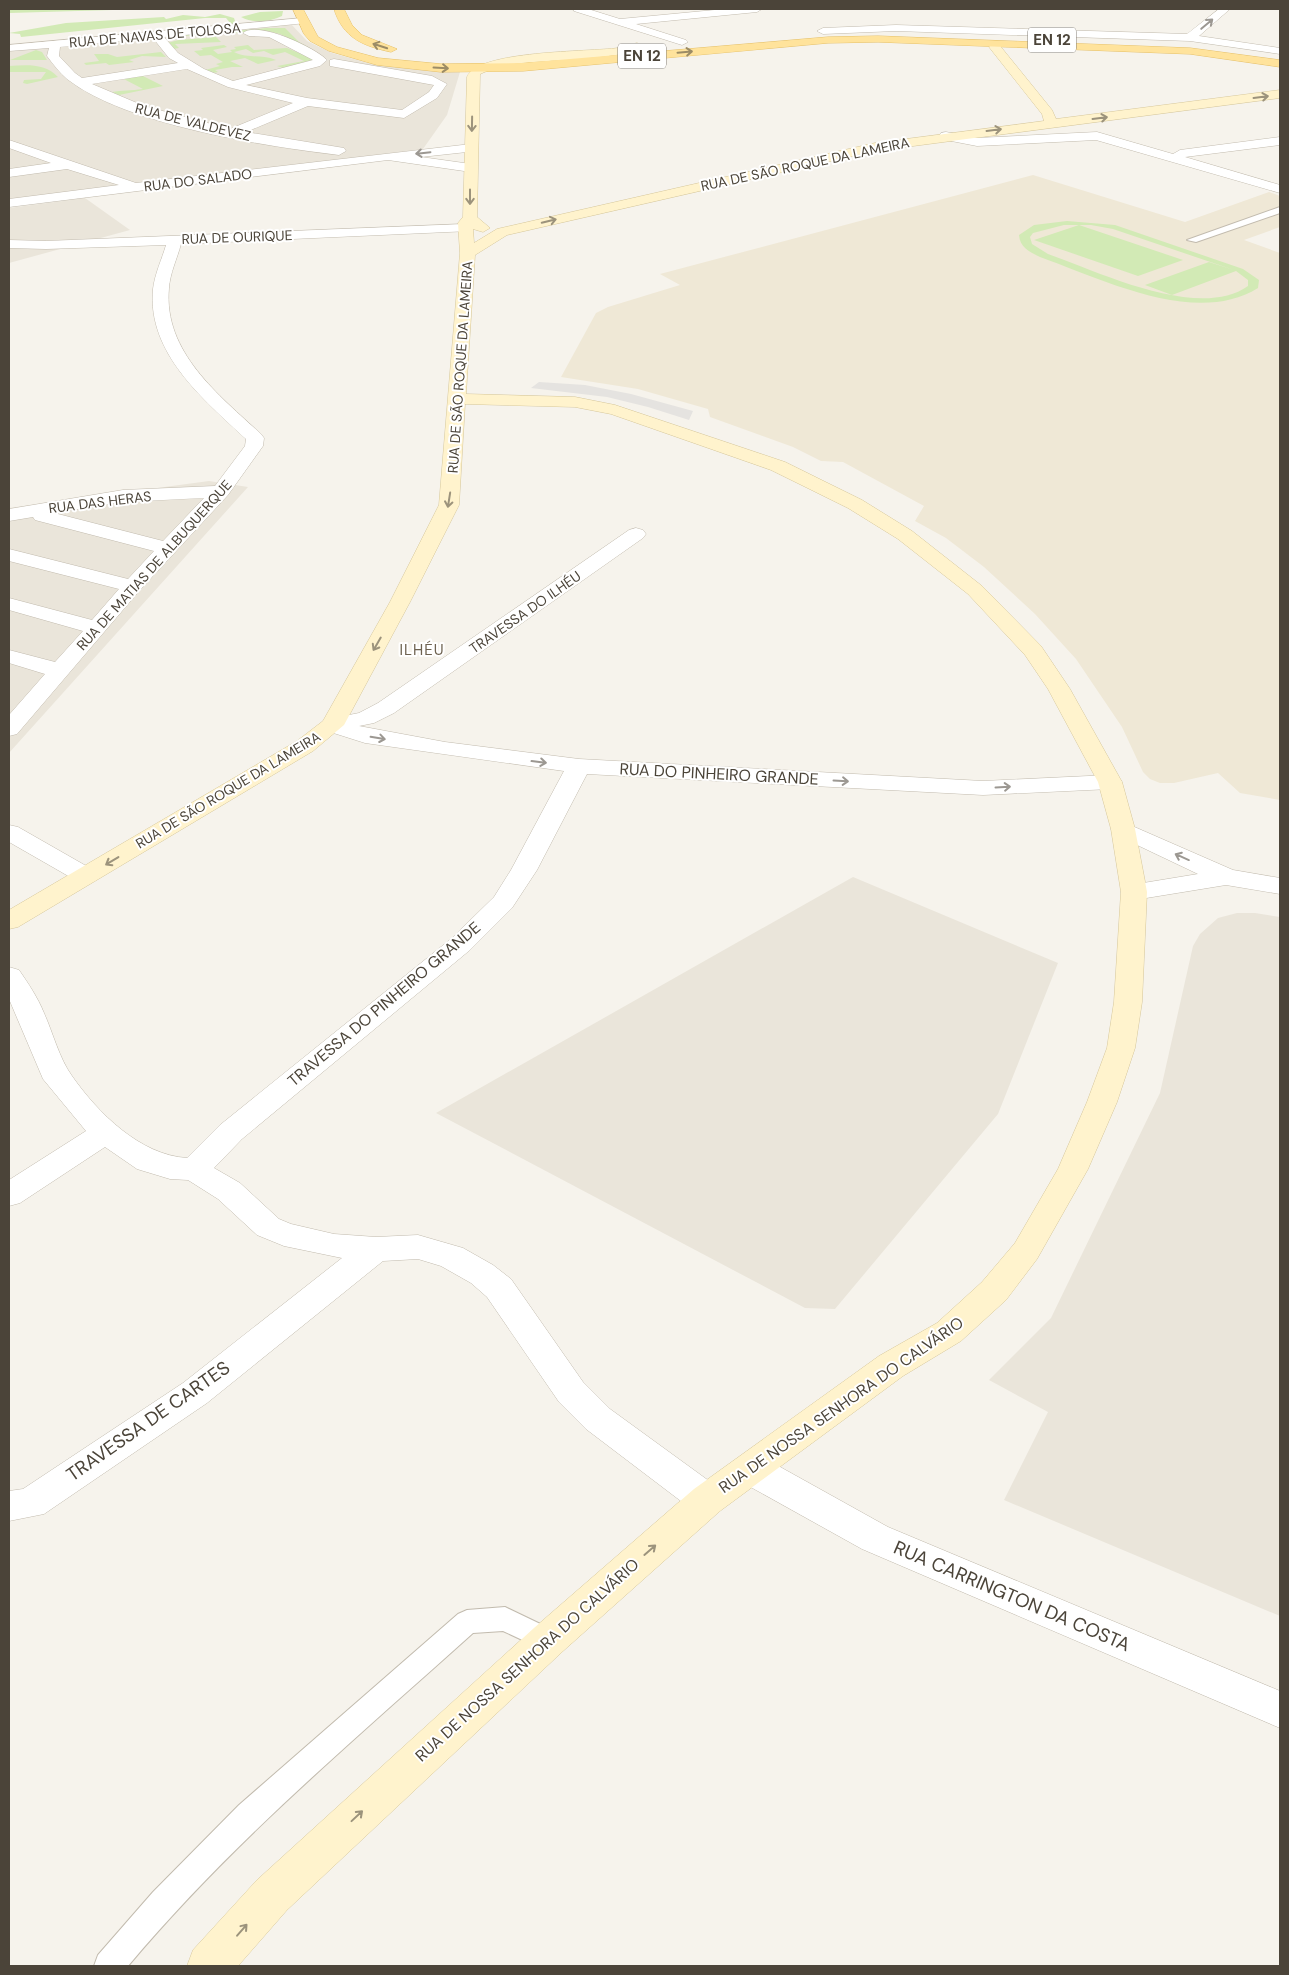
<svg xmlns="http://www.w3.org/2000/svg" width="1289" height="1975" font-family="'DM Sans',sans-serif">
  <style>
    .residential { fill: #eae5da }
    .education { fill: #efe8d6 }
    .green { fill: #d2eab5; fill-rule: evenodd }
    .parking { fill: #e5e3e0 }
    .lines { fill: none; stroke-linecap: round; stroke-linejoin: round }
    .lane-casing { stroke: #c2bbae; stroke-width: 2 }
    .street-casing { stroke: #c2bbae; stroke-width: 1 }
    .secondary-casing { stroke: #d6c79b; stroke-width: 1 }
    .primary-casing { stroke: #e6c16a; stroke-width: 1 }
    .lane { fill: #fff; fill-rule: evenodd }
    .street { fill: #fff; fill-rule: evenodd }
    .secondary { fill: #fff3cd; fill-rule: evenodd }
    .primary { fill: #ffe39c; fill-rule: evenodd }
    .oneway { stroke: #9c9892 }
    .oneway2 { stroke: #9c8c66 }
    .oneway3 { stroke: #9c937c }
    .labels { text-anchor: middle; dominant-baseline: central; stroke-width: 4; stroke-linejoin: round; paint-order: stroke }
    .far-street-label { font-size: 14px; fill: #4b4439; stroke: #fff }
    .shield { fill: #fff; stroke: #817c74; stroke-width: 1 }
    .shield-label { font-size: 15px; font-weight: bold; fill: #4b4439 }
    .far-neighbourhood-label { font-size: 15px; letter-spacing: 1px; fill: #6e6250; stroke: #fff }
    .street-label { font-size: 16px; fill: #4b4439; stroke: #fff }
    .near-street-label { font-size: 19px; fill: #4b4439; stroke: #fff }
  </style>
  <rect width="100%" height="100%" fill="#f6f3ec"/>
  <!-- residential -->
  <path class="residential" d="M 291,24 L 307,41 L 332,53 L 368,63 L 460,72 L 447,115 L 423,149 L 9,201 L 9,51 Z
    M 85,198 L 130,230 L 9,263 L 9,208 Z
    M 209,481 L 248,487 L 9,753 L 9,508 Z
    M 853,877 L 1058,963 L 998,1114 L 835,1309 L 805,1308 L 436,1113 Z
    M 1237,913 L 1255,913 L 1280,917 L 1280,1616 L 1004,1500 L 1048,1412 L 989,1380 L 1051,1318 L 1160,1093 L 1193,946 L 1200,934 L 1218,918 Z"/>
  <!-- education -->
  <path class="education" d="M 1033,175 L 1185,222 L 1269,192 L 1280,196 L 1280,227 L 1244,240 L 1280,253 L 1280,800 L 1240,793 L 1218,773 L 1174,783 L 1160,783 L 1150,779 L 1143,772 L 1122,727 L 1076,659 L 1035,614 L 984,567 L 946,538 L 915,521 L 924,506 L 843,462 L 821,461 L 793,447 L 710,417 L 708,409 L 638,389 L 561,377 L 596,313 L 608,307 L 680,285 L 660,274 Z"/>
  <!-- green -->
  <path class="green" d="M 67,9 L 147,9 L 9,13 L 9,10 Z
    M 283,11 L 282,16 C 269,22 254,24 241,17 L 260,12 Z
    M 220,14 L 234,18 L 236,24 L 231,24 L 226,18 L 205,18 L 21,37 L 20,34 L 9,33 L 66,23 L 164,17 L 166,19 L 183,15 L 205,17 Z
    M 267,28 L 285,28 L 299,42 L 315,51 L 280,34 L 267,31 L 165,37 Z
    M 216,37 L 221,42 L 175,44 L 179,48 L 173,49 L 167,43 L 179,40 Z
    M 224,45 L 227,47 L 213,50 L 218,54 L 232,52 L 230,50 L 236,49 L 234,47 L 248,45 L 254,50 L 287,48 L 313,59 L 311,62 L 286,69 L 277,66 L 304,61 L 285,52 L 273,55 L 264,51 L 253,53 L 246,49 L 234,52 C 248,59 261,54 276,60 L 258,64 L 245,58 L 230,61 L 243,67 L 232,67 L 215,70 L 218,72 L 213,73 L 205,70 L 220,66 L 216,64 L 223,62 L 211,55 L 200,56 L 194,51 L 203,50 L 201,48 Z
    M 36,50 L 42,52 L 47,60 L 10,60 Z
    M 161,52 L 166,57 L 142,56 L 129,60 L 134,62 L 109,65 L 106,63 L 86,65 L 84,63 L 99,61 L 94,54 L 108,54 L 117,57 Z
    M 9,66 C 27,65 45,63 58,77 L 27,84 L 23,83 L 24,80 L 41,79 L 46,72 L 9,72 Z
    M 139,74 L 163,86 L 119,95 L 112,92 C 122,90 131,91 143,89 L 120,77 Z
    M 1067,221 L 1115,225 L 1243,269 L 1259,280 L 1258,288 C 1196,327 1102,279 1040,257 C 1030,252 1020,248 1019,235 L 1034,225 ZM 1064,225 L 1091,225 L 1113,229 L 1234,270 L 1209,262 L 1145,285 L 1172,295 L 1236,271 L 1248,280 L 1248,286 C 1199,321 1099,272 1048,254 L 1032,244 L 1030,237 L 1033,233 Z
    M 1079,225 L 1183,260 L 1138,276 L 1034,240 Z"/>
  <!-- parking -->
  <path class="parking" d="M 539,382 L 585,385 L 631,394 L 693,411 L 689,420 L 648,407 L 607,397 L 531,388 Z"/>
  <g class="lines">
    <defs>
      <path id="lane" d="M 1280,207 L 1280,213 L 1196,242 L 1187,240 Z
        M 505,1607 L 557,1632 L 561,1640 L 557,1648 L 548,1652 L 503,1631 L 473,1633 C 353,1741 232,1842 128,1966 L 94,1966 L 98,1955 L 153,1892 L 239,1805 L 458,1614 L 467,1610 Z"/>
      <path id="street" d="M 573,9 L 588,9 L 620,19 L 725,9 L 762,9 L 757,12 L 636,24 L 686,40 L 688,42 L 682,45 L 574,11 Z
        M 1219,9 L 1230,9 L 1199,36 L 1280,48 L 1280,54 L 1190,41 L 896,31 L 823,34 L 817,31 L 823,28 L 896,25 L 1187,34 Z
        M 302,18 L 308,21 L 306,23 L 164,37 L 178,53 L 204,69 L 233,81 L 313,60 L 269,37 L 249,36 L 243,33 C 257,20 316,48 327,60 L 320,66 L 246,85 L 307,98 L 402,110 L 429,92 L 434,85 L 330,66 L 330,60 L 334,59 L 432,76 L 447,84 L 437,98 L 404,118 L 308,106 L 246,132 L 344,148 L 346,151 L 339,155 C 264,146 126,125 67,79 C 60,73 53,64 47,56 L 49,48 L 9,51 L 9,45 ZM 153,38 L 169,58 L 178,63 L 82,78 L 75,73 L 59,56 L 60,47 ZM 187,69 L 228,87 L 293,103 L 230,129 L 144,106 L 92,84 Z
        M 946,132 L 977,138 L 1097,132 L 1173,154 L 1180,150 L 1280,137 L 1280,145 L 1185,157 L 1280,185 L 1280,193 L 1096,140 L 977,146 L 941,139 L 939,136 L 941,133 Z
        M 9,140 L 136,183 L 471,144 L 476,145 L 478,148 L 476,151 L 421,157 L 471,164 L 478,168 L 471,172 L 388,160 L 9,207 L 9,199 L 119,185 L 67,169 L 9,177 L 9,169 L 51,163 L 9,148 Z
        M 465,224 L 472,228 L 470,231 L 181,244 C 177,259 170,273 169,288 C 163,352 219,395 261,434 L 264,438 L 263,446 L 228,495 L 140,590 L 17,734 L 9,736 L 9,715 L 45,674 L 9,663 L 9,650 L 55,662 L 83,631 L 9,610 L 9,598 L 92,620 L 119,589 L 9,561 L 9,549 L 128,579 L 154,551 L 35,520 L 33,517 L 9,521 L 9,509 L 123,490 L 215,486 L 245,446 L 246,439 C 203,399 147,353 153,289 C 155,273 162,259 166,245 L 46,249 L 9,248 L 9,240 L 46,241 ZM 204,498 L 163,541 L 54,513 L 123,502 Z
        M 636,528 L 643,530 L 646,534 L 643,538 L 394,713 L 374,723 L 359,726 L 445,742 L 579,759 L 983,781 L 1110,775 L 1118,777 L 1122,782 L 1118,787 L 1110,789 L 983,795 L 587,774 L 537,870 L 512,908 L 470,950 L 242,1139 L 214,1168 L 240,1183 L 279,1219 L 291,1224 L 334,1234 L 376,1237 L 418,1235 L 463,1248 L 493,1265 L 511,1279 L 583,1382 L 610,1409 L 720,1489 L 725,1500 L 720,1511 L 707,1515 L 694,1511 L 586,1429 L 559,1402 L 487,1297 L 471,1283 L 441,1266 L 418,1259 L 383,1261 L 207,1403 L 44,1514 L 9,1521 L 9,1491 L 23,1489 L 183,1383 L 342,1258 L 284,1246 L 257,1235 L 218,1199 L 188,1180 L 170,1179 L 137,1169 L 105,1147 L 20,1203 L 9,1206 L 9,1180 L 86,1131 L 43,1079 L 9,999 L 9,967 L 19,970 C 28,983 38,998 44,1013 C 53,1033 59,1058 72,1076 C 98,1113 140,1155 187,1158 L 220,1125 L 452,938 L 494,897 L 511,870 L 564,771 L 365,743 L 324,730 L 320,725 L 324,720 L 359,713 L 378,703 L 629,530 Z
        M 1123,822 L 1233,870 L 1280,878 L 1280,894 L 1226,885 L 1134,900 L 1125,898 L 1121,892 L 1125,886 L 1198,874 L 1114,834 L 1111,829 L 1114,824 Z
        M 9,825 L 18,827 L 95,871 L 99,876 L 95,881 L 86,884 L 77,881 L 9,842 Z
        M 751,1454 L 764,1458 L 888,1527 L 1280,1691 L 1280,1728 L 862,1549 L 738,1480 L 733,1469 L 738,1458 Z"/>
      <path id="secondary" d="M 997,41 L 1001,42 L 1003,44 L 1001,47 L 1052,110 L 1056,119 L 1280,90 L 1280,98 L 875,151 L 507,235 L 475,255 L 466,394 L 575,397 L 615,405 L 785,462 L 862,500 L 912,531 L 982,586 L 1041,646 L 1070,689 L 1122,782 L 1135,829 L 1147,892 L 1142,1002 L 1135,1048 L 1117,1102 L 1088,1169 L 1037,1259 L 1006,1300 L 961,1341 L 903,1376 L 720,1511 L 562,1652 L 287,1910 L 238,1966 L 187,1966 L 193,1950 L 257,1880 L 534,1628 L 694,1489 L 879,1356 L 937,1323 L 982,1282 L 1015,1243 L 1058,1169 L 1087,1102 L 1107,1048 L 1114,1002 L 1121,892 L 1111,829 L 1098,782 L 1048,689 L 1025,655 L 968,594 L 898,539 L 848,508 L 771,470 L 611,414 L 575,407 L 465,404 L 459,505 L 410,602 L 344,725 L 313,751 L 18,927 L 9,929 L 9,910 L 297,741 L 323,721 L 390,602 L 439,505 L 460,253 L 458,223 L 463,217 L 467,77 C 478,50 589,52 618,48 C 625,47 631,44 637,43 L 643,46 C 629,60 538,60 513,64 C 501,66 491,69 480,74 L 477,217 L 490,228 L 483,232 L 473,229 L 474,243 L 497,229 L 875,143 L 1044,121 L 1042,114 L 989,47 L 993,42 Z"/>
      <path id="primary" d="M 293,9 L 303,9 L 318,37 L 337,47 L 378,58 L 441,64 L 523,63 L 828,37 L 878,36 L 1190,48 L 1280,60 L 1280,67 L 1190,54 L 878,42 L 828,43 L 523,71 L 441,72 L 377,65 L 329,51 L 310,41 L 304,34 Z
        M 334,9 L 344,9 L 352,25 L 362,35 L 397,49 L 391,52 C 363,46 343,38 334,9 Z"/>
    </defs>
    <!-- lane casing -->
    <use href="#lane" class="lane-casing"/>
    <!-- street casing -->
    <use href="#street" class="street-casing"/>
    <!-- secondary casing -->
    <use href="#secondary" class="secondary-casing"/>
    <!-- primary casing -->
    <use href="#primary" class="primary-casing"/>
    <!-- lane -->
    <use href="#lane" class="lane"/>
    <!-- street -->
    <use href="#street" class="street"/>
    <!-- secondary -->
    <use href="#secondary" class="secondary"/>
    <!-- primary -->
    <use href="#primary" class="primary"/>
  </g>
  <!-- one-way arrows -->
  <defs><path id="oneway-shaft" d="M-6 0H5M1.5-3L5.5 0L1.5 3" fill="none" stroke-width="1.6" stroke-linecap="round" stroke-linejoin="round" transform="scale(1.25)"/></defs>
  <g class="oneway">
    <use href="#oneway-shaft" transform="translate(1207 24) rotate(-40)"/>
    <use href="#oneway-shaft" transform="translate(423 153) rotate(174)"/>
    <use href="#oneway-shaft" transform="translate(378 738) rotate(9)"/>
    <use href="#oneway-shaft" transform="translate(539 762) rotate(7)"/>
    <use href="#oneway-shaft" transform="translate(841 781) rotate(3)"/>
    <use href="#oneway-shaft" transform="translate(1003 787) rotate(-3)"/>
    <use href="#oneway-shaft" transform="translate(1182 857) rotate(-156)"/>
  </g>
  <g class="oneway2">
    <use href="#oneway-shaft" transform="translate(380 46) rotate(-162)"/>
    <use href="#oneway-shaft" transform="translate(685 52) rotate(-5)"/>
    <use href="#oneway-shaft" transform="translate(441 68) rotate(3)"/>
  </g>
  <g class="oneway3">
    <use href="#oneway-shaft" transform="translate(1261 97) rotate(-7)"/>
    <use href="#oneway-shaft" transform="translate(1100 118) rotate(-7)"/>
    <use href="#oneway-shaft" transform="translate(472 124) rotate(91)"/>
    <use href="#oneway-shaft" transform="translate(994 130) rotate(-7)"/>
    <use href="#oneway-shaft" transform="translate(470 197) rotate(90)"/>
    <use href="#oneway-shaft" transform="translate(549 221) rotate(-14)"/>
    <use href="#oneway-shaft" transform="translate(449 500) rotate(99)"/>
    <use href="#oneway-shaft" transform="translate(377 644) rotate(120)"/>
    <use href="#oneway-shaft" transform="translate(112 861) rotate(149)"/>
    <use href="#oneway-shaft" transform="translate(650 1550) rotate(-41)"/>
    <use href="#oneway-shaft" transform="translate(357 1816) rotate(-43)"/>
    <use href="#oneway-shaft" transform="translate(242 1930) rotate(-49)"/>
  </g>
  <g class="labels">
    <!-- far-street labels -->
    <g class="far-street-label">
      <text transform="translate(155 35) rotate(-5)">RUA DE NAVAS DE TOLOSA</text>
      <text transform="translate(193 122) rotate(14)">RUA DE VALDEVEZ</text>
      <text transform="translate(805 164) rotate(-12)">RUA DE SÃO ROQUE DA LAMEIRA</text>
      <text transform="translate(198 180) rotate(-7)">RUA DO SALADO</text>
      <text transform="translate(237 237) rotate(-2)">RUA DE OURIQUE</text>
      <text transform="translate(460 367) rotate(-86)">RUA DE SÃO ROQUE DA LAMEIRA</text>
      <text transform="translate(100 502) rotate(-7)">RUA DAS HERAS</text>
      <text transform="translate(154 565) rotate(-48)">RUA DE MATIAS DE ALBUQUERQUE</text>
      <text transform="translate(525 612) rotate(-35)">TRAVESSA DO ILHÉU</text>
      <text transform="translate(228 790) rotate(-31)">RUA DE SÃO ROQUE DA LAMEIRA</text>
    </g>
    <!-- shield labels -->
    <g class="shield">
      <rect x="1028" y="27.5" width="48" height="25" rx="4"/>
      <rect x="618" y="43.5" width="48" height="25" rx="4"/>
    </g>
    <g class="shield-label">
      <text x="1052" y="40">EN 12</text>
      <text x="642" y="56">EN 12</text>
    </g>
    <!-- far-neighbourhood labels -->
    <g class="far-neighbourhood-label">
      <text x="422" y="650">ILHÉU</text>
    </g>
    <!-- street labels -->
    <g class="street-label">
      <text transform="translate(719 774) rotate(3)">RUA DO PINHEIRO GRANDE</text>
      <text transform="translate(384 1004) rotate(-40)">TRAVESSA DO PINHEIRO GRANDE</text>
      <text transform="translate(841 1405) rotate(-35)">RUA DE NOSSA SENHORA DO CALVÁRIO</text>
      <text transform="translate(527 1660) rotate(-42)">RUA DE NOSSA SENHORA DO CALVÁRIO</text>
    </g>
    <!-- near-street labels -->
    <g class="near-street-label">
      <text transform="translate(148 1421) rotate(-35)">TRAVESSA DE CARTES</text>
      <text transform="translate(1012 1596) rotate(23)">RUA CARRINGTON DA COSTA</text>
    </g>
  </g>
  <!-- border -->
  <rect width="1289" height="1975" fill="none" stroke="#4b4439" stroke-width="20"/>
</svg>
